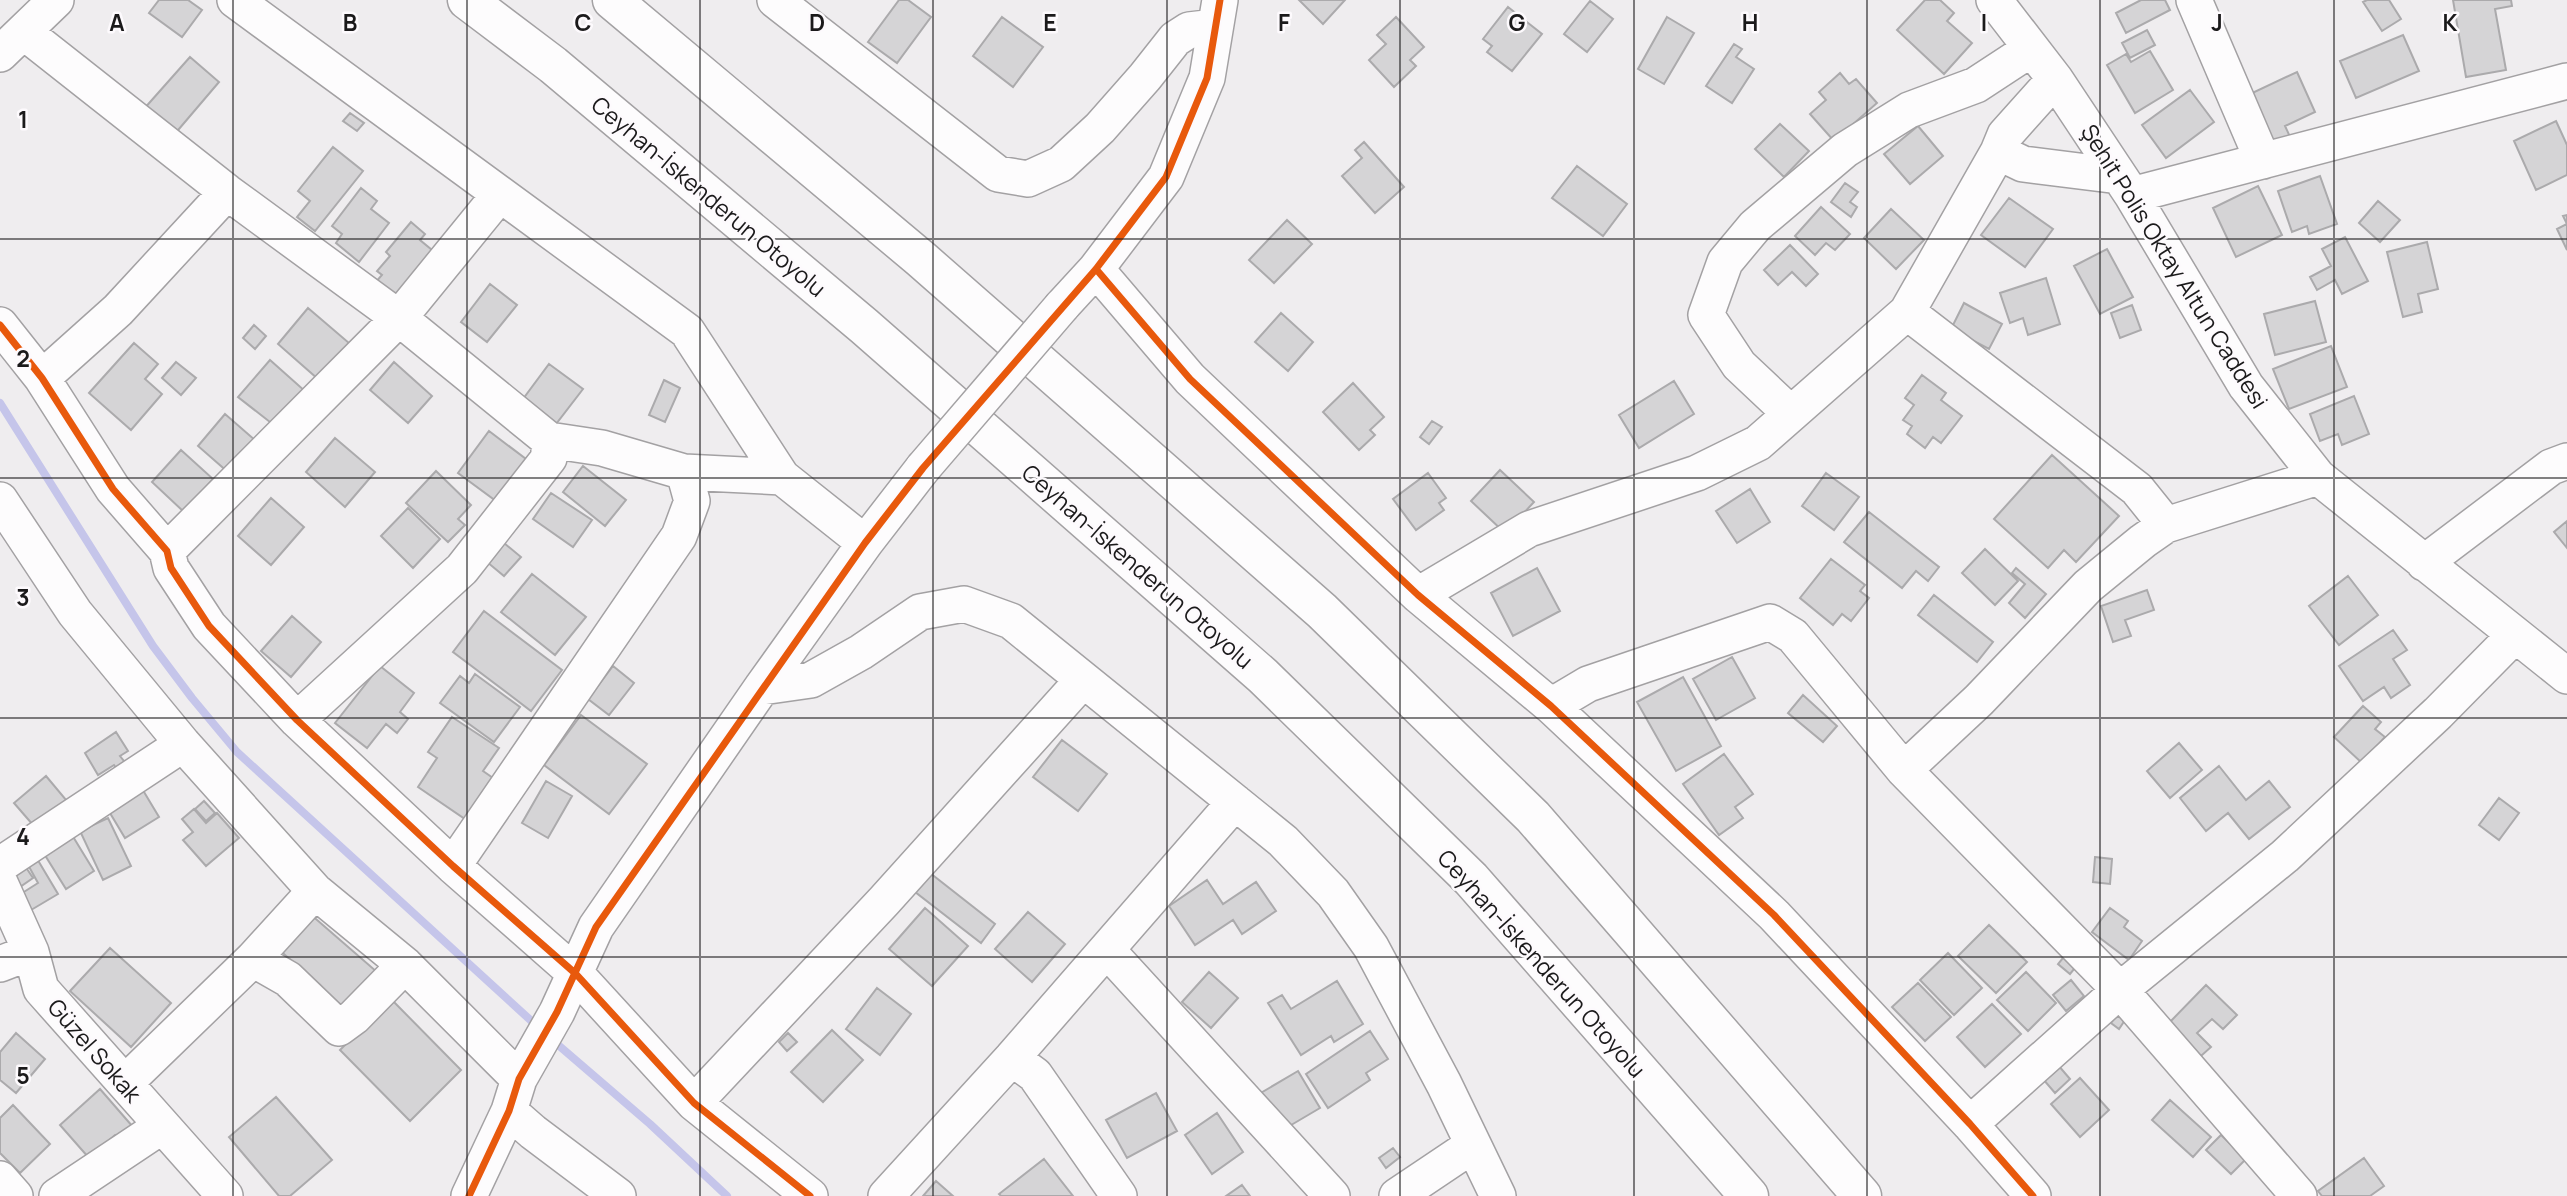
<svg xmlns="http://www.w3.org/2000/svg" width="2567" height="1196" font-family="Manrope,sans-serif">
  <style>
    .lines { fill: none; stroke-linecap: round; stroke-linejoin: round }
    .stream { stroke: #c5c5ea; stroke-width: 8 }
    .building { fill: #d5d4d6; stroke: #abaaac; stroke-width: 2 }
    .minor-casing { stroke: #a3a1a3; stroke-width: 38 }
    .highway-casing { stroke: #a3a1a3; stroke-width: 41 }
    .minor { stroke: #fdfcfd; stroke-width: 35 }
    .highway { stroke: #fdfcfd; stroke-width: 38 }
    .minor-bridge-casing { stroke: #a3a1a3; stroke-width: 38; stroke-linecap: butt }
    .minor-bridge { stroke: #fdfcfd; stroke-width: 35 }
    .cycleway-casing { stroke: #fdfafd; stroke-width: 11 }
    .cycleway { stroke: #e8590c; stroke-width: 7 }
    .grid { fill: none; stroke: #1b1a1b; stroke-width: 2; stroke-opacity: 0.55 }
    .labels { text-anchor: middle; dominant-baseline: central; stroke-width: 5; stroke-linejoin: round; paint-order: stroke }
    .street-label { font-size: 23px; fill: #1b1a1b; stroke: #fdfafd }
    .grid-label { font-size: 23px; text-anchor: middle; font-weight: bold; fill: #1b1a1b; stroke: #fdfafd; stroke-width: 5; stroke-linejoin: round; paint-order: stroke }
  </style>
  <rect width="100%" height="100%" fill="#efedef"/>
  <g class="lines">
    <!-- stream -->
    <path class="stream" d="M 0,403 L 153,646 L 192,698 L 237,752 L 538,1027
      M 550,1038 L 650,1124 L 727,1196"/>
  </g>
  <!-- building -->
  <path class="building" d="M 159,0 L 188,0 L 202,10 L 182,37 L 149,13 Z
    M 899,0 L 908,0 L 931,17 L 897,63 L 868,42 Z
    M 1299,0 L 1345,0 L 1323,24 Z
    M 1925,0 L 1940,0 L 1954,13 L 1947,21 L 1972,43 L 1944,74 L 1897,30 Z
    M 2141,0 L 2165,0 L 2170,10 L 2126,33 L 2116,13 Z
    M 2367,0 L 2389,0 L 2401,19 L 2382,31 L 2363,2 Z
    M 2453,0 L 2511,0 L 2512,6 L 2495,9 L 2506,70 L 2466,77 Z
    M 1590,1 L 1613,19 L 1587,52 L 1564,34 Z
    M 1508,7 L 1542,34 L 1512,71 L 1487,52 L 1492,46 L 1483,39 Z
    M 1002,17 L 1043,47 L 1013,87 L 973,56 Z
    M 1396,17 L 1424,47 L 1410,60 L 1416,66 L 1394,87 L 1369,60 L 1386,44 L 1377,35 Z
    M 1667,17 L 1694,33 L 1664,84 L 1638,69 Z
    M 2147,30 L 2155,45 L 2130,58 L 2122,43 Z
    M 2403,35 L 2419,71 L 2356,98 L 2340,61 Z
    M 1734,44 L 1742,49 L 1736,57 L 1754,69 L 1732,103 L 1706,86 Z
    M 2150,51 L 2173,90 L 2135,113 L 2107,65 L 2126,54 L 2131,62 Z
    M 190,57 L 219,82 L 173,136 L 143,110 Z
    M 2297,72 L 2315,112 L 2285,126 L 2292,141 L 2273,150 L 2248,95 Z
    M 1840,73 L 1849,84 L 1856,79 L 1877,103 L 1834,141 L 1810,114 L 1826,100 L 1819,92 Z
    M 2190,90 L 2214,122 L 2166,158 L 2142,125 Z
    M 350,113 L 364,123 L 357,131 L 343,121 Z
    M 2556,121 L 2567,145 L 2567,175 L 2536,190 L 2514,141 Z
    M 1780,124 L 1809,151 L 1784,177 L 1755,149 Z
    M 1918,126 L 1943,156 L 1910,184 L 1884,154 Z
    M 1364,142 L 1404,187 L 1375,213 L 1342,176 L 1362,158 L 1355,150 Z
    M 333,147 L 363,171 L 315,231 L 297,217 L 310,201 L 298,191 Z
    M 1577,166 L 1627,204 L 1603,236 L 1552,198 Z
    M 2320,176 L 2337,224 L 2309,234 L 2307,226 L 2292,232 L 2278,191 Z
    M 1845,183 L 1858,192 L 1850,202 L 1857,207 L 1851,217 L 1831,202 Z
    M 2258,186 L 2282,235 L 2236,257 L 2213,208 Z
    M 361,188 L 377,201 L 371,209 L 389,223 L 359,262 L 336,243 L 342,234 L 332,226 Z
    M 2009,198 L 2053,229 L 2025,267 L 1981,235 Z
    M 2378,201 L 2400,220 L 2380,242 L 2359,223 Z
    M 1821,207 L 1850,234 L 1835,250 L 1826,243 L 1815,255 L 1795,236 Z
    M 1891,209 L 1924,240 L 1896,269 L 1864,238 Z
    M 2567,215 L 2567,250 L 2557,229 L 2567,224 L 2563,216 Z
    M 1287,220 L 1312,244 L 1274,283 L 1249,260 Z
    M 411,222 L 425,234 L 420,240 L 432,250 L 399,303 L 375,283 L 382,275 L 377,271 L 390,256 L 386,252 Z
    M 2345,237 L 2368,281 L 2342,294 L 2335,280 L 2317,290 L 2310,277 L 2331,266 L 2322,249 Z
    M 2427,242 L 2438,289 L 2418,294 L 2422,312 L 2403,317 L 2387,252 Z
    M 1790,245 L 1818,274 L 1806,286 L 1792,272 L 1778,285 L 1764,270 Z
    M 2107,249 L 2133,297 L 2100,314 L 2074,266 Z
    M 2046,278 L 2060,324 L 2028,335 L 2023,318 L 2010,323 L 2000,293 Z
    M 490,284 L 517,305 L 487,342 L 461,322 Z
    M 2315,301 L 2326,342 L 2275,355 L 2264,314 Z
    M 1964,303 L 2002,324 L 1989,349 L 1951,329 Z
    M 2132,305 L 2141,330 L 2120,338 L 2111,313 Z
    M 308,308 L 349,343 L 318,379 L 278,344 Z
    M 1281,313 L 1313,342 L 1288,371 L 1255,342 Z
    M 254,325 L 266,336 L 255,349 L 243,338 Z
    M 134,343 L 158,364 L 145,379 L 162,394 L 131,430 L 89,393 Z
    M 2331,346 L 2347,387 L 2289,409 L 2273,369 Z
    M 270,360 L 306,392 L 275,426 L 238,397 Z
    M 176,362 L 196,378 L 181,395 L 162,378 Z
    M 394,362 L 432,396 L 408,423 L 370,390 Z
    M 549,364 L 583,389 L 556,424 L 523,399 Z
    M 1922,375 L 1946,393 L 1941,400 L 1962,416 L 1941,443 L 1933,437 L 1925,448 L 1907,434 L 1912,426 L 1903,420 L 1914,405 L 1905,398 Z
    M 664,380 L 680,388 L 665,422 L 649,415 Z
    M 1674,381 L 1694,414 L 1639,448 L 1619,415 Z
    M 1353,383 L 1384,417 L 1370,430 L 1375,435 L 1359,450 L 1323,412 Z
    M 2354,396 L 2369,434 L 2342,445 L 2338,434 L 2320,441 L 2310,414 Z
    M 225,414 L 256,441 L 229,473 L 198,446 Z
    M 1432,421 L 1442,427 L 1429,444 L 1420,437 Z
    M 489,431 L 526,459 L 496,501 L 458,473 Z
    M 335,438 L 375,472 L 345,507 L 306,472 Z
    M 181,450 L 213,479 L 184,512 L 152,482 Z
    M 2052,455 L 2119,516 L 2076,562 L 2064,550 L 2048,568 L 1994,519 Z
    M 583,466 L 626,500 L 605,526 L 563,492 Z
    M 1500,470 L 1534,502 L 1505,533 L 1471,501 Z
    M 436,471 L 471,505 L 458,519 L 465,525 L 448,542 L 406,503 Z
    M 1428,473 L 1446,498 L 1439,503 L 1444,510 L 1416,530 L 1393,499 Z
    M 1826,473 L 1859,497 L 1834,530 L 1802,506 Z
    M 1750,489 L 1770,522 L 1737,543 L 1716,511 Z
    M 551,493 L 592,520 L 573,547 L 533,519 Z
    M 271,498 L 304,527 L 271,565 L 238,536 Z
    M 408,508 L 440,539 L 413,568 L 381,536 Z
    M 1869,512 L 1939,567 L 1928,581 L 1916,571 L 1902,588 L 1844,542 Z
    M 2567,521 L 2567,548 L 2554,532 Z
    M 504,543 L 521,557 L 504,576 L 487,562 Z
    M 1985,549 L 2018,581 L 1995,605 L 1962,573 Z
    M 1831,559 L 1865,585 L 1860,591 L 1869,598 L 1851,621 L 1842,614 L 1833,625 L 1800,598 Z
    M 1537,568 L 1560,611 L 1513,636 L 1491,593 Z
    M 2016,568 L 2046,594 L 2025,618 L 2009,603 L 2025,584 L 2012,573 Z
    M 532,574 L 586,617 L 555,655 L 501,612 Z
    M 2348,576 L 2378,615 L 2339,645 L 2309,606 Z
    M 2147,590 L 2154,610 L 2125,620 L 2131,636 L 2113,642 L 2101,606 Z
    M 1934,595 L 1993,642 L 1977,662 L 1918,615 Z
    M 484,611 L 562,670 L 531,711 L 453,652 Z
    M 292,616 L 321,642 L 291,677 L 261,651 Z
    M 2393,630 L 2407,650 L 2393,659 L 2410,685 L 2391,698 L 2384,687 L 2363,701 L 2339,666 Z
    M 1732,657 L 1755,698 L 1716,720 L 1693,679 Z
    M 380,666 L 414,693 L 400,712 L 408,719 L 397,733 L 386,724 L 367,748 L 335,723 Z
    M 613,666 L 634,683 L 609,715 L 588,699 Z
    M 475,674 L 520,707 L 494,742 L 440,703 L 460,676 L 469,683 Z
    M 1683,677 L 1721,746 L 1676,771 L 1637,702 Z
    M 1803,695 L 1837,726 L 1823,742 L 1788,713 Z
    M 2363,706 L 2381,722 L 2375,729 L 2385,737 L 2362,763 L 2334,737 Z
    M 581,715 L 647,764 L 609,814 L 544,765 Z
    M 452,717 L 499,748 L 483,771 L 493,778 L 465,819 L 418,787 L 437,758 L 428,752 Z
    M 116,732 L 128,751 L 120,756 L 128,766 L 119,772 L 114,765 L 98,775 L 85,753 Z
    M 1062,740 L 1107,774 L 1078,811 L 1033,777 Z
    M 2179,743 L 2202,770 L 2170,798 L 2147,771 Z
    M 1724,754 L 1753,794 L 1735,807 L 1743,818 L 1719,835 L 1683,784 Z
    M 2219,766 L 2246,800 L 2269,781 L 2290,807 L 2249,839 L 2228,813 L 2206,831 L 2180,798 Z
    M 46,776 L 72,807 L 40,833 L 14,803 Z
    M 546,781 L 572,796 L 548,838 L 522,823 Z
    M 141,787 L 159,817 L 125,838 L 107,808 Z
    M 2499,798 L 2519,813 L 2499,840 L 2479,825 Z
    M 204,801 L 215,813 L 206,821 L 195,809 Z
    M 194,809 L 206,823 L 217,813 L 239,838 L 206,866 L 183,840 L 193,832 L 182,819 Z
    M 108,818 L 131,866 L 103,880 L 80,831 Z
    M 72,835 L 94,871 L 66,889 L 43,852 Z
    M 36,857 L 58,894 L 26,913 L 16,897 L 38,883 L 27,863 Z
    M 2095,857 L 2112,859 L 2110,884 L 2093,882 Z
    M 21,860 L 33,878 L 17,889 L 5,871 Z
    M 925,869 L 995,924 L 981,943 L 910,888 Z
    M 1207,880 L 1223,904 L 1256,882 L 1276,911 L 1242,934 L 1233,920 L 1195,945 L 1169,906 Z
    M 925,908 L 968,946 L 932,986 L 889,949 Z
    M 2110,908 L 2128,921 L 2124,927 L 2142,941 L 2129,960 L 2092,932 Z
    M 1028,912 L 1065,944 L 1032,982 L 995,949 Z
    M 309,913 L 377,972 L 340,1014 L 320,985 L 278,949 Z
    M 1989,925 L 2027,962 L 1996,993 L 1958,956 Z
    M 110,948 L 171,1003 L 131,1047 L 70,991 Z
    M 1948,953 L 1982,988 L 1954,1015 L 1920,980 Z
    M 2067,953 L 2079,963 L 2070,974 L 2058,964 Z
    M 1209,972 L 1238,998 L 1211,1028 L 1182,1002 Z
    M 2026,972 L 2056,1003 L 2028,1031 L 1997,1000 Z
    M 2071,980 L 2084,996 L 2066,1011 L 2053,995 Z
    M 1337,981 L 1363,1024 L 1334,1042 L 1331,1036 L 1301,1055 L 1268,1003 L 1282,995 L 1291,1009 Z
    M 1918,983 L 1951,1017 L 1925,1041 L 1892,1007 Z
    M 2206,985 L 2237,1015 L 2223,1029 L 2212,1019 L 2197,1033 L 2211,1047 L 2201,1056 L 2168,1024 Z
    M 877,988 L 911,1014 L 880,1055 L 846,1029 Z
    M 391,999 L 461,1070 L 410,1121 L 340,1050 Z
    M 1992,1004 L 2021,1034 L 1985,1067 L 1957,1037 Z
    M 2117,1015 L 2125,1020 L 2119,1029 L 2111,1023 Z
    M 832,1030 L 863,1060 L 823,1102 L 791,1072 Z
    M 1370,1031 L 1388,1059 L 1366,1073 L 1370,1080 L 1328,1108 L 1306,1074 Z
    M 16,1033 L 45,1059 L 16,1093 L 0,1080 L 0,1052 Z
    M 788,1033 L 797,1042 L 787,1051 L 779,1042 Z
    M 2058,1065 L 2070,1079 L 2055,1093 L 2043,1079 Z
    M 1298,1071 L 1320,1108 L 1281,1131 L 1259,1094 Z
    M 2080,1078 L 2109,1110 L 2080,1137 L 2051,1104 Z
    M 100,1089 L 133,1127 L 119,1139 L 115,1135 L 89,1158 L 60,1125 Z
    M 1156,1093 L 1177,1131 L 1127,1158 L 1106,1120 Z
    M 276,1097 L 332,1160 L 290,1196 L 279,1196 L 229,1137 Z
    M 2170,1100 L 2211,1137 L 2193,1157 L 2152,1120 Z
    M 13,1105 L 50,1144 L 20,1173 L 0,1153 L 0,1118 Z
    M 1217,1113 L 1243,1152 L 1212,1174 L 1185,1135 Z
    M 2221,1135 L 2246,1159 L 2231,1174 L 2206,1150 Z
    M 1393,1148 L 1400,1157 L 1386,1168 L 1379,1158 Z
    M 2364,1158 L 2384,1186 L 2370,1196 L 2322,1196 L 2318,1191 Z
    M 1044,1159 L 1073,1196 L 1001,1196 L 999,1194 Z
    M 936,1181 L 953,1196 L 923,1196 Z
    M 1242,1185 L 1250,1196 L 1226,1196 Z"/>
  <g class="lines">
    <defs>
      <path id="minor" d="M 235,0 L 687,331 L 782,477 L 865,543
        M 775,0 L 998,174 L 1028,179 L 1061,164 L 1100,128 L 1145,77 L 1175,39 L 1189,30 L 1215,27
        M 1994,0 L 2055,79 L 2132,195 L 2246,386 L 2318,477 L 2567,676
        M 2194,0 L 2263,161
        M 24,32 L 227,192 L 399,318 L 549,440 L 602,448 L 684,472 L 782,477
        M 0,54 L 56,0
        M 1998,152 L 2023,164 L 2119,176
        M 2132,195 L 2567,81
        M 1096,269 L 1190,379 L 1418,595 L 1551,706 L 1774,915 L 1970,1124 L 2033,1196
        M 1062,306 L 1096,269 L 1166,177 L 1207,78 L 1220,0
        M 1907,312 L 2137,489 L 2166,525
        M 0,325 L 42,378 L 113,489 L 167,551 L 171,568 L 209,626 L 297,720 L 453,866 L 576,974 L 694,1103 L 810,1196
        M 42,378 L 118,310 L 227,192
        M 1791,414 L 1739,365 L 1706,315 L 1725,262 L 1755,226 L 1845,150 L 1909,110 L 1976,85 L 2031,49
        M 0,500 L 75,613 L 183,744 L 315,891 L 405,965 L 519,1079
        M 167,551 L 399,318 L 500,194
        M 2424,563 L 2551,467 L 2567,461
        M 1418,595 L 1529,529 L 1697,473 L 1758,443 L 1907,312 L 1998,152 L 2005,135 L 2055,79
        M 762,687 L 811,680 L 861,652 L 920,612 L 964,604 L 1011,621 L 1283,841 L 1333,893 L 1371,947 L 1444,1084 L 1498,1196
        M 1551,706 L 1588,684 L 1770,622 L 1793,636 L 1904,770 L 2120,990 L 2299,1196
        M 297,720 L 462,569 L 549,458 L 549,440
        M 1904,770 L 1979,700 L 2088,586 L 2143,541 L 2166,525 L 2318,477
        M 0,865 L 183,744
        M 453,866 L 679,536 L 692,501 L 684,472
        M 0,883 L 31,952 L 41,989 L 225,1196
        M 1107,950 L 1332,1196
        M 253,959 L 288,979 L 339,1028 L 354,1017 L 405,965
        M 0,964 L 31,952
        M 1012,1058 L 1035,1075 L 1119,1196
        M 125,1083 L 253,959 L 315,891
        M 694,1103 L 884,901 L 1083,680
        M 509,1111 L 533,1132 L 618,1196
        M 1970,1124 L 2120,990 L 2285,856 L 2438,713 L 2515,635
        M 0,1179 L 15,1196
        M 57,1196 L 162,1126
        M 469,1196 L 509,1111 L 519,1079 L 557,1012 L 596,927 L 762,687 L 865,543 L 923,468
        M 886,1196 L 1012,1058 L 1235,802
        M 1397,1196 L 1473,1145"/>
      <path id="highway" d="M 467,0 L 553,65 L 864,326 L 1263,676 L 1471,879 L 1749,1196
        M 612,0 L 921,259 L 1322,611 L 1533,817 L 1862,1196"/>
    </defs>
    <!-- minor casing -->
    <use href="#minor" class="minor-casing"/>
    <!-- highway casing -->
    <use href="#highway" class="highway-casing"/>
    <!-- minor -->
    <use href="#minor" class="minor"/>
    <!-- highway -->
    <use href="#highway" class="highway"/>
    <defs>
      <path id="minor-bridge" d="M 923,468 L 1062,306"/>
    </defs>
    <!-- minor-bridge casing -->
    <use href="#minor-bridge" class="minor-bridge-casing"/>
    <!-- minor-bridge -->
    <use href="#minor-bridge" class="minor-bridge"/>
    <defs>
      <path id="cycleway" d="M 1096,269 L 1190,379 L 1418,595 L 1551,706 L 1774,915 L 1970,1124 L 2033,1196
        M 0,325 L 42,378 L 113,489 L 167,551 L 171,568 L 209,626 L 297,720 L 453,866 L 576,974 L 694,1103 L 810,1196
        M 469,1196 L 509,1111 L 519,1079 L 557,1012 L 596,927 L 865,543 L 923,468 L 1096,269 L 1166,177 L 1207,78 L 1220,0"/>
    </defs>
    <!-- cycleway casing -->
    <use href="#cycleway" class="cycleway-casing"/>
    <!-- cycleway -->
    <use href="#cycleway" class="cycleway"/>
  </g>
  <!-- grid -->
  <path class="grid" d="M 233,0 L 233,1196M 467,0 L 467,1196M 700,0 L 700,1196M 933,0 L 933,1196M 1167,0 L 1167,1196M 1400,0 L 1400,1196M 1634,0 L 1634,1196M 1867,0 L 1867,1196M 2100,0 L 2100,1196M 2334,0 L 2334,1196M 0,239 L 2567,239M 0,478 L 2567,478M 0,718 L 2567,718M 0,957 L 2567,957"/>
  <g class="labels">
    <!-- street labels -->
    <g class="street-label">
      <text transform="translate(709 196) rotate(40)">Ceyhan-İskenderun Otoyolu</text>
      <text transform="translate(2175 266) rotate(58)">Şehit Polis Oktay Altun Caddesi</text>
      <text transform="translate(1138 566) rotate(41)">Ceyhan-İskenderun Otoyolu</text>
      <text transform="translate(1542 963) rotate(48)">Ceyhan-İskenderun Otoyolu</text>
      <text transform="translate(95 1050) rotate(49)">Güzel Sokak</text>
    </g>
  </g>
  <g class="grid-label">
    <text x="117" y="31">A</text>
    <text x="350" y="31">B</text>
    <text x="583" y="31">C</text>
    <text x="817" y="31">D</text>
    <text x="1050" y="31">E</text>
    <text x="1284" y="31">F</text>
    <text x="1517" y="31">G</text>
    <text x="1750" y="31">H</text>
    <text x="1984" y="31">I</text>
    <text x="2217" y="31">J</text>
    <text x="2450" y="31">K</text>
    <text x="23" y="128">1</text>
    <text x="23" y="367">2</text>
    <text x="23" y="606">3</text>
    <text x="23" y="845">4</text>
    <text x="23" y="1084">5</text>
  </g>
</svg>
